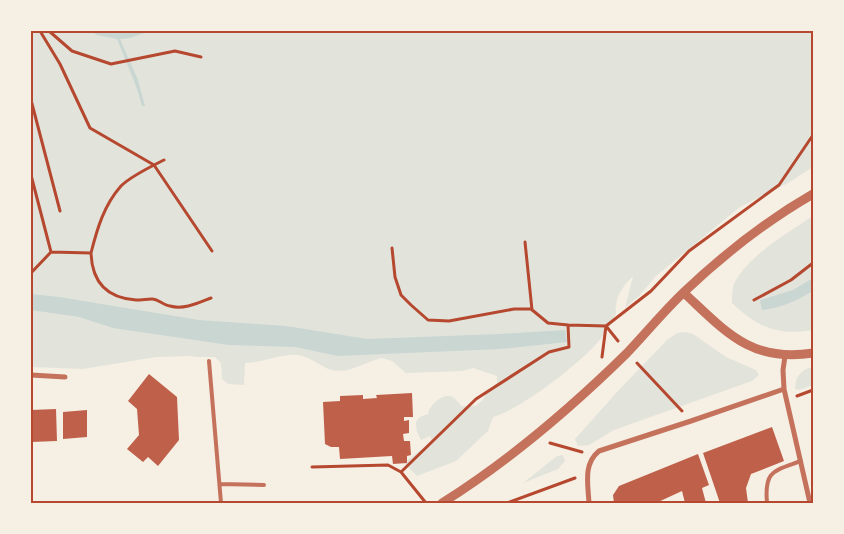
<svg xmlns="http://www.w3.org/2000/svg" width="844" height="534" font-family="'Fira Sans',sans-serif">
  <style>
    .green { fill: #e2e4dc }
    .water { fill: #c9d6d2 }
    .building { fill: #bf614a }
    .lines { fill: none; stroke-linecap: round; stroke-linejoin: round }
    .path { stroke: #b5482f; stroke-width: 3 }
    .service { stroke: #c5725c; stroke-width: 4 }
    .minor { stroke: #c5725c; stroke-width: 5 }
    .tertiary { stroke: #c5725c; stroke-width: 9 }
    .neatline { fill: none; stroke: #b5482f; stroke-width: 2 }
  </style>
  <rect width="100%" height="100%" fill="#f6efe4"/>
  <!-- green -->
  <path class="green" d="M 31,31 L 813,31 L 813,167 L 788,183 L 740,207 L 656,276 L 639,296 L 625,308 L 633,276 C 625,284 617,294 616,305 C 615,307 616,311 616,313 C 614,319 608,328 605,333 C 590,357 520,410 493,417 L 488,431 L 456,461 L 417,476 L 404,463 L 432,441 L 430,436 L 421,440 C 415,429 411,418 428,414 C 429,405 443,392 453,397 C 456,399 459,404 462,406 L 475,406 L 482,401 L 486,394 L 497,383 L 497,376 L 473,368 L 462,371 L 406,373 L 392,361 L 382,358 C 363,362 347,377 326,368 C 317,363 309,357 298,355 C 282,353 262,363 245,363 L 244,385 L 228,384 L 222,379 L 221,363 L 215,357 L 197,357 L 190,356 L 156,357 L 83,369 L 31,367 Z
    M 813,216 L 813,330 C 778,336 757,327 732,303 C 732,297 732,289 734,284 C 746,257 789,232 813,216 Z
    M 686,332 L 693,334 L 726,357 L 756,370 L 759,375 L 752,381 L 614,430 L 589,445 L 578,446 L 575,439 L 618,391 L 667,340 L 677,333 Z
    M 813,367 L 813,385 L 799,390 L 795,389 C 795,377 801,369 813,367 Z
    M 563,455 L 565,461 L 558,469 L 523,483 L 557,456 Z"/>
  <!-- water -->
  <path class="water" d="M 91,31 L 150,31 L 130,38 L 120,39 L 138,80 L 145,106 L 142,106 L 136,86 L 117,39 L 97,35 Z
    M 813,278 L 813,291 C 796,301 781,308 762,310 L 760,300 L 793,290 Z
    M 31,294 L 59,297 L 199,320 L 286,326 L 367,339 L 499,334 L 565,330 L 567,342 L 500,349 L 338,356 L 295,347 L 229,345 L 113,328 L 79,317 L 31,310 Z"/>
  <!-- building -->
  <path class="building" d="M 149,374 L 177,397 L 179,440 L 158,466 L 148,457 L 143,462 L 127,449 L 139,435 L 137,409 L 128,401 Z
    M 412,393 L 413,417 L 404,417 L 404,421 L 409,420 L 409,433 L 403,434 L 404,441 L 410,441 L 411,455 L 407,456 L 407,463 L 393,464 L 392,456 L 340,459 L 339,447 L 331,447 L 325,444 L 323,402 L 340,401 L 340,396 L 363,395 L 363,399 L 377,398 L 376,395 Z
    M 56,409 L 57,441 L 31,442 L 31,410 Z
    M 87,410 L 87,437 L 63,439 L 63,412 Z
    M 772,427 L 784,461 L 751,474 L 746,488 L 748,503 L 720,503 L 703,453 Z
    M 698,454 L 709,485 L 702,488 L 706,503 L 685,503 L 682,491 L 656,503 L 614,503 L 613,495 L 619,486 Z"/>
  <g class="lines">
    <!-- path -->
    <path class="path" d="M 40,31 L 60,64 L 90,128 L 154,165 L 212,251
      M 49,31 L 72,51 L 111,64 L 175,51 L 201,57
      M 31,100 L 60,211
      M 31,175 L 51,252
      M 525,242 L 532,310
      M 392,248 L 395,277 L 401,295 L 411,305 L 428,320 L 449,321 L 514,309 L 531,309 L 548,323 L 568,325
      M 91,253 C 92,282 106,298 136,300 C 142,300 147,299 152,299 C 158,299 163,305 170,306 C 184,310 198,303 211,298
      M 31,273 L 51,252 L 91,253 C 97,229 104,205 121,186 C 131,176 152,166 164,160
      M 754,300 L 791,280 L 813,263
      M 606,326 L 618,341
      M 602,357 L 606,326
      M 637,363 L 682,411
      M 797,396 L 813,390
      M 550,443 L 582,452
      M 312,467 L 388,465 L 401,472 L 426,503
      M 401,472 L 476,399 L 549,352 L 569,347 L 568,325 L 606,326 L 651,291 L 689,251 L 779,185 L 813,135
      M 507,503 L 575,478"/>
    <!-- service -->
    <path class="service" d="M 209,361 L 221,503
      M 220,484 L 264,485
      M 767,503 C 764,470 774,471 801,461"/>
    <!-- minor -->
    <path class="minor" d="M 785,356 L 783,370 L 784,389 L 810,503
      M 31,375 L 65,377
      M 589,503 C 588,484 583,464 599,451 L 691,421 L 784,389"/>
    <!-- tertiary -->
    <path class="tertiary" d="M 684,293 C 725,331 751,363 813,353
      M 442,503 C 509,461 571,408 627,353 C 646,333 664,311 684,292 C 723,255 766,221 813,194"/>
  </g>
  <!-- border -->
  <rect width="844" height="534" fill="none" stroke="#f6efe4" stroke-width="65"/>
  <rect x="32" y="32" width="780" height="470" class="neatline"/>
</svg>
